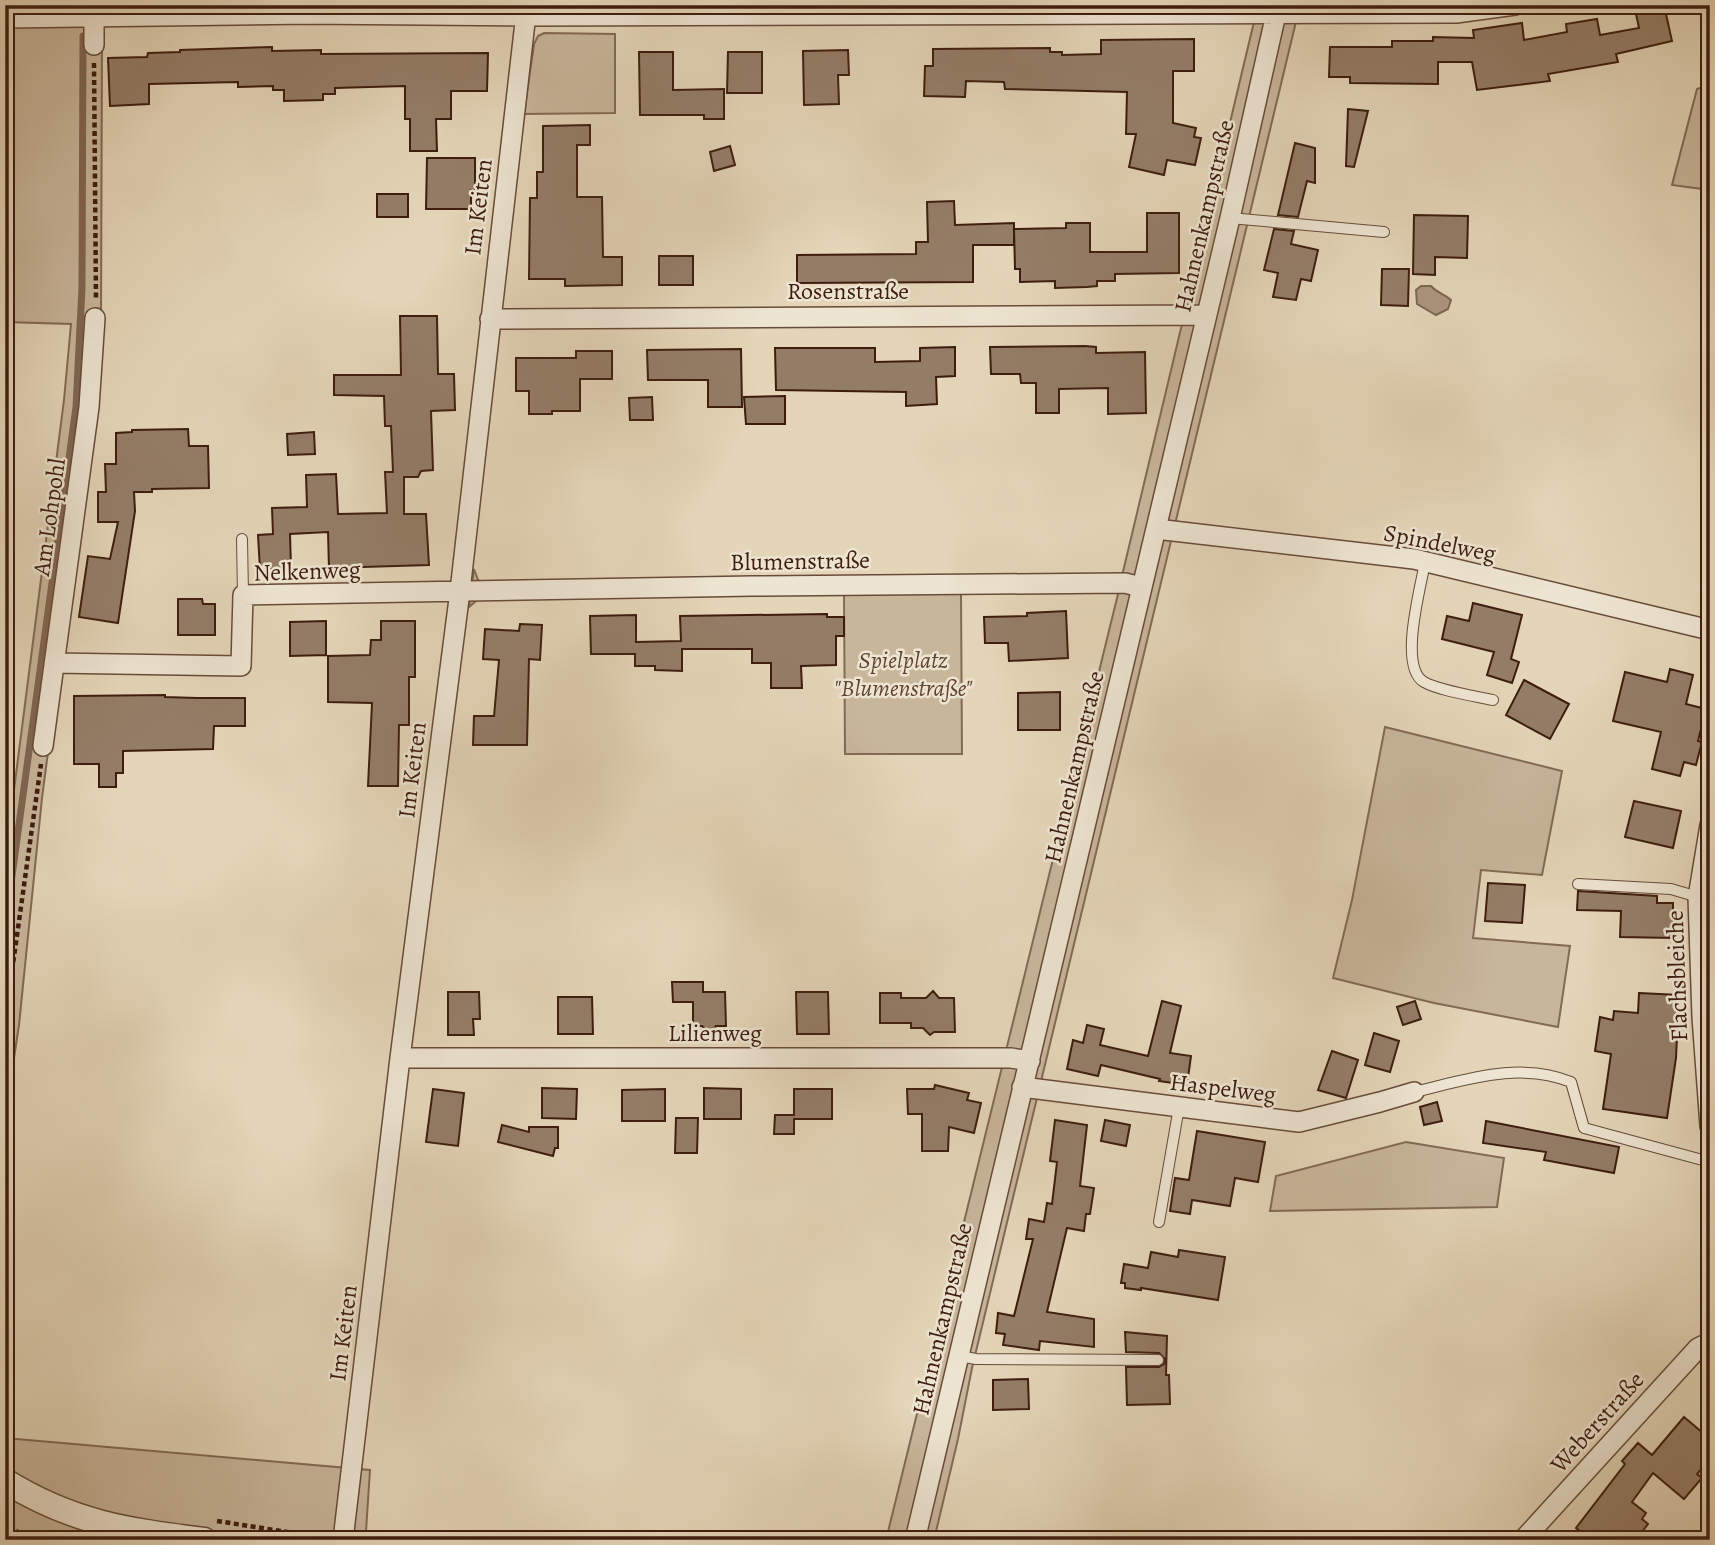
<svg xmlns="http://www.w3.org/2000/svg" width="1715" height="1545" font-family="Alegreya,serif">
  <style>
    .green { fill: #c8b69b; stroke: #836a55; stroke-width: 2 }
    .water { fill: #ac967f; stroke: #806652; stroke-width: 2 }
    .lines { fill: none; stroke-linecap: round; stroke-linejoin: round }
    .stream { stroke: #806652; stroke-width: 7 }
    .building { fill: #947d67; stroke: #3e1d0f; stroke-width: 2 }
    .service-casing { stroke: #684b39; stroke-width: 12 }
    .minor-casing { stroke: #684b39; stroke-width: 22 }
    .tertiary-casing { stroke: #684b39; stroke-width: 27 }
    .path { stroke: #3e1d0f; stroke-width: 4.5; stroke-dasharray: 5 3.5; stroke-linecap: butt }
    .service { stroke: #ede4d1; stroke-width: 10 }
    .minor { stroke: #ede4d1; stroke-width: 19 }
    .tertiary { stroke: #ede4d1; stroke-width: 24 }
    .labels { text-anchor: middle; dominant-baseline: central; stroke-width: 5; stroke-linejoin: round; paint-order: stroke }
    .street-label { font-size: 24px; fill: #3e1d0f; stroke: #ede4d1 }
    .park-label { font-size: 24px; font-style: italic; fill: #604332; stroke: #ede4d1 }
  </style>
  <rect width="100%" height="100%" fill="#e4d5b8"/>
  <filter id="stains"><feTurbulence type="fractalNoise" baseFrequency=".00286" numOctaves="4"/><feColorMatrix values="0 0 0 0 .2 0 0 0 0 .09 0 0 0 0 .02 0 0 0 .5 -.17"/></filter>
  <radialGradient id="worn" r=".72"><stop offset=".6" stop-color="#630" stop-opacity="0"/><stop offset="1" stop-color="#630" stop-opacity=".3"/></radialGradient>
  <!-- green -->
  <path class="green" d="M 99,5 L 102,36 L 101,318 L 92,415 L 42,798 L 19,1025 L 5,1117 L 5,860 L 64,400 L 71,324 L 5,322 L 5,6 Z
    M 1258,5 L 1300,5 L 972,1368 L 958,1439 L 934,1540 L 886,1540 L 1118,594 L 1114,590 L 961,593 L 962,754 L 845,754 L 844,594 L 482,596 L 469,607 L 474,569 L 478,580 L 484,583 L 1122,576 Z
    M 544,33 L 615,34 L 615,113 L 524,114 L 534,44 L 538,36 Z
    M 1710,84 L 1710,190 L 1672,185 L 1697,89 Z
    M 1385,727 L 1562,771 L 1542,875 L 1481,870 L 1473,938 L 1570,946 L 1558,1027 L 1434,1003 L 1333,978 L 1352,900 Z
    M 1406,1142 L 1504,1158 L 1497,1207 L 1270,1211 L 1276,1176 Z
    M 5,1438 L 370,1470 L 366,1531 L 424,1540 L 5,1540 Z"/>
  <!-- water -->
  <path class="water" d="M 1421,286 L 1431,286 C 1437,293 1445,294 1451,300 L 1448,309 L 1436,315 L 1417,304 L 1416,290 Z"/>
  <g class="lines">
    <!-- stream -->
    <path class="stream" d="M 5,927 L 76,407 L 82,288 L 83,36"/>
  </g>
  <!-- building -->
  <path class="building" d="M 1654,5 L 1664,5 L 1672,41 L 1616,54 L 1618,62 L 1548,74 L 1550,81 L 1477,90 L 1472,62 L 1438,62 L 1438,84 L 1350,83 L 1350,77 L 1329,77 L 1330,47 L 1392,47 L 1392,41 L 1433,41 L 1433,37 L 1474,38 L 1473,30 L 1522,23 L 1524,40 L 1567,32 L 1566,24 L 1597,19 L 1600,35 L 1639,28 L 1635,9 Z
    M 1194,39 L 1194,71 L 1173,71 L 1173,123 L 1196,128 L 1194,137 L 1201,138 L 1195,165 L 1167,160 L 1164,175 L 1129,167 L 1136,134 L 1126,134 L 1127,92 L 1005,89 L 1004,82 L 966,81 L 965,97 L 924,96 L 925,66 L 933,66 L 933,49 L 1050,48 L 1050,52 L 1062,52 L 1062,55 L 1101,54 L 1101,40 Z
    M 272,47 L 272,51 L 321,50 L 321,54 L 488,53 L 487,91 L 451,91 L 451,119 L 436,119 L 437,151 L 410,151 L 410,119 L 405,119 L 405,86 L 335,88 L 335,94 L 323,94 L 323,100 L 284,101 L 284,90 L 273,90 L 273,86 L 238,87 L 238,82 L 149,84 L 149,104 L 110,106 L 108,58 L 147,57 L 148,53 L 180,52 L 180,50 Z
    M 848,50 L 849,75 L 838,75 L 839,104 L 804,105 L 803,51 Z
    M 639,52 L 673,52 L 673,90 L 724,89 L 724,119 L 704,119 L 704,115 L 640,115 Z
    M 728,52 L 762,52 L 762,93 L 727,93 Z
    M 1348,109 L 1368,111 L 1354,167 L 1346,166 Z
    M 590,125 L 590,145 L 577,145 L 577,197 L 602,197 L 603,257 L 622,257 L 622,285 L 565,286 L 565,279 L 529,279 L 530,198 L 537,198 L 537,172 L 543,172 L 543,126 Z
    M 1295,143 L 1315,148 L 1315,183 L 1307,181 L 1298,217 L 1278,215 Z
    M 730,146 L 735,165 L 714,171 L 710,152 Z
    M 427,158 L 475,158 L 475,190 L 471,190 L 471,209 L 426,209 Z
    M 377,194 L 408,194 L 408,217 L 377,217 Z
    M 954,201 L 955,225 L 1014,223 L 1014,245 L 973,245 L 973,282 L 797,283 L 797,255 L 916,254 L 916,242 L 928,242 L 927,202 Z
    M 1147,213 L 1179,213 L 1179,273 L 1115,274 L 1115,281 L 1097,281 L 1097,286 L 1087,287 L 1055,288 L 1055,281 L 1020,282 L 1020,269 L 1015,269 L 1014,229 L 1066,228 L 1066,223 L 1090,223 L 1090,252 L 1147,252 Z
    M 1414,215 L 1468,216 L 1467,258 L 1435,257 L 1435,275 L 1413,274 Z
    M 1274,229 L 1294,231 L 1291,244 L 1318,250 L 1311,281 L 1301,279 L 1296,300 L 1273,297 L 1278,273 L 1264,270 Z
    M 659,256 L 693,256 L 693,285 L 659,285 Z
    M 1382,269 L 1409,269 L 1408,306 L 1381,305 Z
    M 400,316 L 437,316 L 438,374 L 454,374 L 455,410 L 431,411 L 433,470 L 421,471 L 418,477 L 404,477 L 404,514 L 426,514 L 429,565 L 329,568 L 328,532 L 290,534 L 291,568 L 260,569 L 258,535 L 273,534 L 272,508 L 307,507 L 306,475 L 336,474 L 338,514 L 387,513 L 385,472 L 393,472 L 391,426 L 385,426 L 384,396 L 334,395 L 334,375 L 401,375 Z
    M 1085,346 L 1096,347 L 1096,353 L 1145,352 L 1146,413 L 1108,414 L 1108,388 L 1059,389 L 1059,413 L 1036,413 L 1036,383 L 1021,383 L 1020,374 L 991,374 L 990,347 Z
    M 955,347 L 955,376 L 936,377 L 937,404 L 906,406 L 906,392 L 776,390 L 775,348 L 875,348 L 875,362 L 920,361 L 920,348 Z
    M 741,349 L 742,407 L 708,407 L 708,380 L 648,380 L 647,350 Z
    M 576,351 L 612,351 L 612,379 L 580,379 L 580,411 L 552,411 L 552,414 L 529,414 L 529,391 L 516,391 L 516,358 L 576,358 Z
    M 785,396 L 785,424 L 746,424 L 744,397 Z
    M 652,397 L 653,420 L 630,420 L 629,398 Z
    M 188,429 L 189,446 L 208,446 L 209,488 L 152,489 L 152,492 L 134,492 L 135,511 L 118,623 L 79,617 L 88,556 L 110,559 L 118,522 L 98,522 L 98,492 L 106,492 L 105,464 L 116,464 L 116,433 L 132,432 L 132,430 Z
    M 314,432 L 315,454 L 288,455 L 287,434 Z
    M 178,599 L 202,599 L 203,604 L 215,604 L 215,635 L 178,635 Z
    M 1473,603 L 1522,615 L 1511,659 L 1519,662 L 1512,683 L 1487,675 L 1494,652 L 1442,639 L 1447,616 L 1469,621 Z
    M 1066,611 L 1068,658 L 1009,661 L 1008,643 L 985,643 L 984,617 L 1027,616 L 1027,613 Z
    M 827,614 L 827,617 L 844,617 L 844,636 L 836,636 L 836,665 L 801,666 L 802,688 L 771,688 L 771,663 L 752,663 L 752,649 L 682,649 L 682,671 L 655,670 L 655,666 L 635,666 L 635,654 L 591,654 L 590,616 L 636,615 L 636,642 L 681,641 L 680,616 Z
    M 326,621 L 326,655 L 290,656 L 290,622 Z
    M 381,621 L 415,621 L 415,677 L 409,677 L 409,725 L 399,725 L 398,786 L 368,786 L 372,703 L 328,702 L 328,656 L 370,655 L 371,640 L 381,640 Z
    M 520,624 L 542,625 L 540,660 L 529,659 L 527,745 L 473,745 L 474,716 L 494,716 L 499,660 L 483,659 L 485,629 L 519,631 Z
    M 1670,669 L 1693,675 L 1686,704 L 1706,709 L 1698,741 L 1702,742 L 1696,765 L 1684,762 L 1680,776 L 1652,769 L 1661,732 L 1613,721 L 1625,672 L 1667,682 Z
    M 1524,680 L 1569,704 L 1550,739 L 1506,715 Z
    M 1060,692 L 1060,730 L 1018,730 L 1018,693 Z
    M 165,695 L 165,697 L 197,698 L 245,698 L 245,726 L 214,726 L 213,749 L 123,751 L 123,773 L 116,773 L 116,787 L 99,787 L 99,764 L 74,764 L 74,696 Z
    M 1634,801 L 1681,811 L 1673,848 L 1625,837 Z
    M 1488,883 L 1525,885 L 1522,923 L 1485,921 Z
    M 1578,891 L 1657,896 L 1657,903 L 1673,903 L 1673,938 L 1620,937 L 1621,911 L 1577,910 Z
    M 672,982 L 703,982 L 703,992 L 725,992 L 726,1026 L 716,1026 L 710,1033 L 702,1026 L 693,1026 L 693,1002 L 673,1002 Z
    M 933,991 L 939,998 L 954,998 L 955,1032 L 934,1032 L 930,1035 L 923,1028 L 911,1028 L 911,1023 L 880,1023 L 880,993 L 901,993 L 901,998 L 926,998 Z
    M 448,992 L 479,992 L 480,1019 L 473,1019 L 474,1035 L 448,1035 Z
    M 796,992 L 828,992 L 829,1034 L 797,1034 Z
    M 1639,993 L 1679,995 L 1676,1058 L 1667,1118 L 1603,1109 L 1611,1054 L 1595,1051 L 1600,1017 L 1613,1020 L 1614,1011 L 1638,1013 Z
    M 558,997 L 592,997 L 593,1034 L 558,1034 Z
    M 1162,1001 L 1181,1006 L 1170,1053 L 1191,1056 L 1187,1085 L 1159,1081 L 1160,1079 L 1101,1065 L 1098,1076 L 1067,1069 L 1073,1040 L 1083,1043 L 1087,1025 L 1104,1029 L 1100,1045 L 1148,1056 Z
    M 1415,1001 L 1421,1019 L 1403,1025 L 1397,1007 Z
    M 1374,1033 L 1399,1041 L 1390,1072 L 1365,1065 Z
    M 1332,1051 L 1358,1060 L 1346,1098 L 1318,1090 Z
    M 935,1085 L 969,1093 L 967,1100 L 981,1103 L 974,1133 L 949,1127 L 948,1151 L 922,1151 L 922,1114 L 908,1114 L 907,1089 L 934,1089 Z
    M 542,1088 L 577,1089 L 576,1119 L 542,1118 Z
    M 704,1088 L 741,1089 L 741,1119 L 704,1119 Z
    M 433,1089 L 464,1093 L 458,1146 L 426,1142 Z
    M 665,1089 L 665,1121 L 622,1121 L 622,1090 Z
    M 794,1089 L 832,1089 L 832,1119 L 794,1119 L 794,1134 L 774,1134 L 775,1115 L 794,1115 Z
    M 1437,1102 L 1442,1121 L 1424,1125 L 1420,1107 Z
    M 676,1118 L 698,1118 L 697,1153 L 675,1153 Z
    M 1055,1120 L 1087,1125 L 1080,1186 L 1094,1188 L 1090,1214 L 1086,1214 L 1084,1231 L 1067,1228 L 1047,1312 L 1094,1319 L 1094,1347 L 1040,1341 L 1039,1350 L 1003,1345 L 1005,1334 L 996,1333 L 998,1313 L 1014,1316 L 1033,1239 L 1026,1239 L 1029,1219 L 1044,1222 L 1047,1203 L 1052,1204 L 1057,1162 L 1050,1161 Z
    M 1105,1120 L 1130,1125 L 1126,1146 L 1101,1141 Z
    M 1486,1121 L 1619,1147 L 1614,1173 L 1544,1160 L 1546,1152 L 1483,1143 Z
    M 502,1125 L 529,1132 L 529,1127 L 558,1127 L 558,1148 L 555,1148 L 553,1156 L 498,1142 Z
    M 1197,1131 L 1265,1142 L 1258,1182 L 1235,1178 L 1230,1206 L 1192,1200 L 1190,1214 L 1170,1211 L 1175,1178 L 1189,1180 Z
    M 1179,1250 L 1225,1257 L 1218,1300 L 1141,1288 L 1141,1290 L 1125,1288 L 1125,1283 L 1121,1283 L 1124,1264 L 1148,1268 L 1151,1252 L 1178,1257 Z
    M 1125,1332 L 1167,1336 L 1166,1375 L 1169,1375 L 1170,1404 L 1127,1405 L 1126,1367 L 1159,1367 L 1164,1364 L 1165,1359 L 1159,1353 L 1126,1352 Z
    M 1028,1379 L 1029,1409 L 993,1410 L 993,1380 Z
    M 1684,1417 L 1710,1439 L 1710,1459 L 1697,1474 L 1702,1478 L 1684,1499 L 1653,1473 L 1632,1502 L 1646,1513 L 1642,1519 L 1648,1524 L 1636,1540 L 1592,1540 L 1576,1528 L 1625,1464 L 1622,1461 L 1638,1443 L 1652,1455 Z"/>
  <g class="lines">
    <defs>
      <path id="service" d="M 1230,218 L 1384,232
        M 242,539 L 243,595
        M 1425,562 C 1421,587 1398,667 1424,682 C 1440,691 1475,696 1493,700
        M 1578,884 L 1671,889 L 1698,897
        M 1414,1092 C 1466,1080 1520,1061 1571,1082 L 1584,1128 L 1710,1162
        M 1159,1222 L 1179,1107
        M 959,1356 L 976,1359 L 1158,1360"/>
      <path id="minor" d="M 5,18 L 308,14 L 526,16 L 1456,13 L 1515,5
        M 94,45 L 94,17
        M 490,319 L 1207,315
        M 1156,529 L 1414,559 L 1710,630
        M 54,663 L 241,666 L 243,595 L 753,586 L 1125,583 L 1141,587
        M 43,746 L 89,407 L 95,318
        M 1710,825 L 1698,897 L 1702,1017 L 1710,1126
        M 400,1058 L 1011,1058 L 1030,1061
        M 1022,1087 L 1299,1122 L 1380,1102 L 1414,1092
        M 97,1540 L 101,1524
        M 343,1540 L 400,1058 L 460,591 L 527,5
        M 915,1540 L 1230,218 L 1278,5
        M 1523,1540 L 1698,1348 L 1710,1342"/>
      <path id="tertiary" d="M 5,1481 C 73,1523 126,1530 204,1540"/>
    </defs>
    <!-- service casing -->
    <use href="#service" class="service-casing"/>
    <!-- minor casing -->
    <use href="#minor" class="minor-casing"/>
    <!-- tertiary casing -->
    <use href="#tertiary" class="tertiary-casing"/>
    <!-- path -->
    <path class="path" d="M 94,63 L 96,299
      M 5,1021 L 41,764
      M 5,1517 L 24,1540
      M 217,1521 L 326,1538"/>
    <!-- service -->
    <use href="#service" class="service"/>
    <!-- minor -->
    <use href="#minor" class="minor"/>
    <!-- tertiary -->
    <use href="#tertiary" class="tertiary"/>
  </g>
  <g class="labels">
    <!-- street labels -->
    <g class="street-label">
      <text transform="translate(478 207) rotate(-83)">Im Keiten</text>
      <text transform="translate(1204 216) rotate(-77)">Hahnenkampstraße</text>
      <text x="848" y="291">Rosenstraße</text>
      <text transform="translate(49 517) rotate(-82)">Am Lohpohl</text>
      <text transform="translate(1440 543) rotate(11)">Spindelweg</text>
      <text transform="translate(800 561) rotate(-1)">Blumenstraße</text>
      <text transform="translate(307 571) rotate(-2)">Nelkenweg</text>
      <text transform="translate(1074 767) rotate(-77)">Hahnenkampstraße</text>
      <text transform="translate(412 770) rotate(-83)">Im Keiten</text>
      <text transform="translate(1677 976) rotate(-92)">Flachsbleiche</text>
      <text x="715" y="1033">Lilienweg</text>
      <text transform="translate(1223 1088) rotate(7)">Haspelweg</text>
      <text transform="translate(942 1319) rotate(-77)">Hahnenkampstraße</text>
      <text transform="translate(343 1333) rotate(-83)">Im Keiten</text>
      <text transform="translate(1597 1422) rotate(-48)">Weberstraße</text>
    </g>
    <!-- park labels -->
    <g class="park-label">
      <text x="903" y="660">Spielplatz<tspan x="903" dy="28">"Blumenstraße"</tspan></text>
    </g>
  </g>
  <!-- margin -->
  <rect width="1715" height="1545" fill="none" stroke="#e4d5b8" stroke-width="28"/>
  <rect x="7" y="7" width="1701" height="1531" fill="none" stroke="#3e1d0f" stroke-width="3.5"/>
  <rect x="14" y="14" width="1687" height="1517" fill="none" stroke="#3e1d0f" stroke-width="2"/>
  <rect width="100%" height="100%" filter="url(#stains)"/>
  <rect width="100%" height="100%" fill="url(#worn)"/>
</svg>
